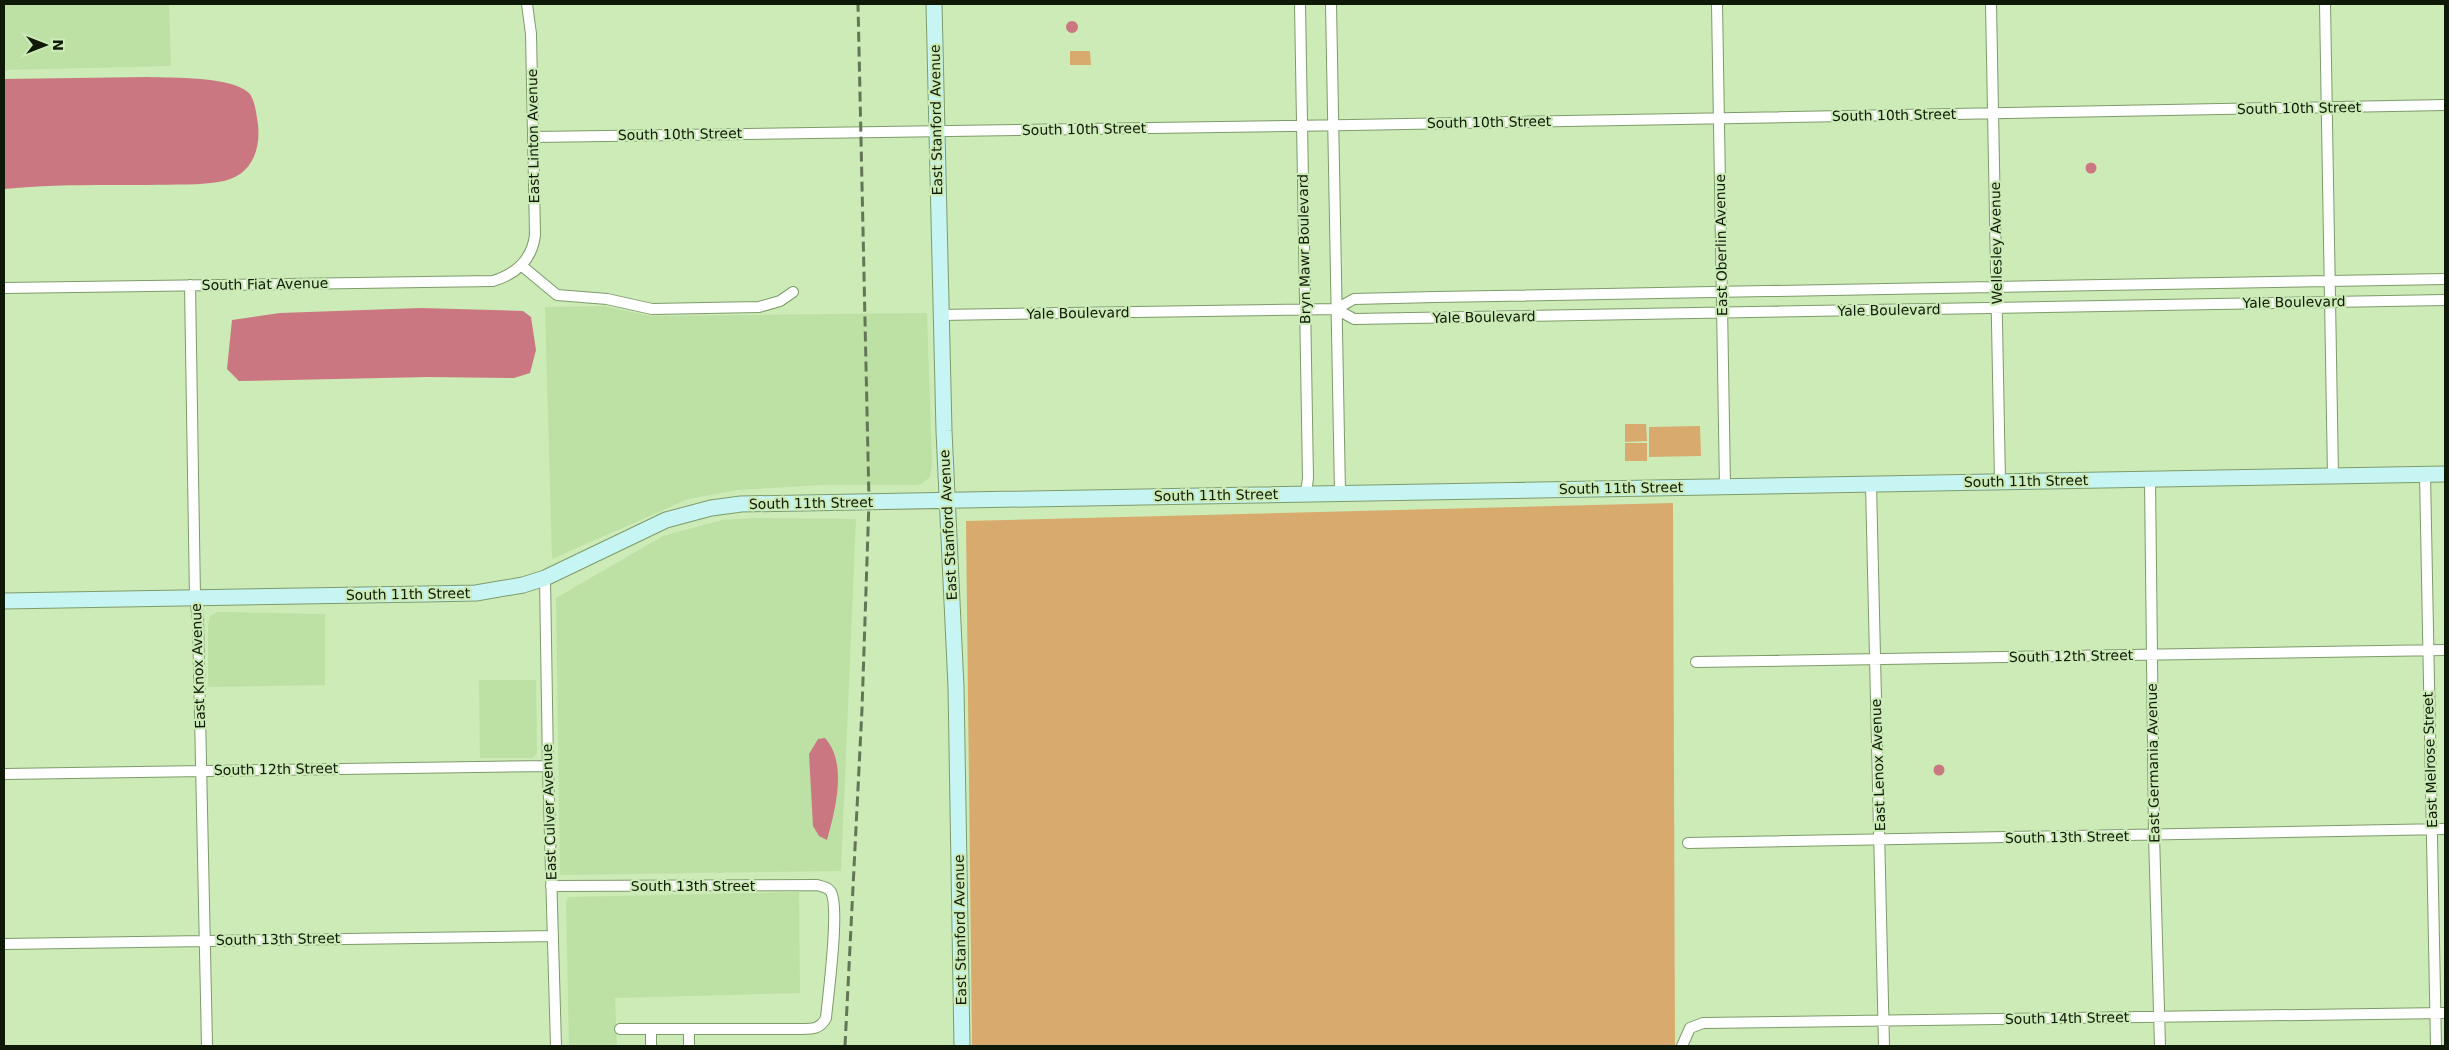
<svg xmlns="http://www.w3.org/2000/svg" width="2449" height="1050" font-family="'DejaVu Sans',sans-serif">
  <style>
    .built { fill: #bde0a5 }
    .green { fill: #d9aa6e }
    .water { fill: #cb7781 }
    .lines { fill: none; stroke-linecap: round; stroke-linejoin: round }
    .street-casing { stroke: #7e9b6a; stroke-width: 12 }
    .secondary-casing { stroke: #7e9b6a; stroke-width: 17 }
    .street { stroke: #fff; stroke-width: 10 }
    .secondary { stroke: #c7f5f4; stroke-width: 15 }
    .rail { stroke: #637655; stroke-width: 3; stroke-dasharray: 10 5; stroke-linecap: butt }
    .labels { text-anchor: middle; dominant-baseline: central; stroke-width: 4.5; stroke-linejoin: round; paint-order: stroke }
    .street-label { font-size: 14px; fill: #0f1907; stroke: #ccebb7 }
  </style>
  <rect width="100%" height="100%" fill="#ccebb7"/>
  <!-- built -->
  <path class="built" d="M 4,4 L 169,4 L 171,66 L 4,70 Z
    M 604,306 L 650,316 L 927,313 L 932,465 L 930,477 L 921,484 L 916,485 L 821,485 L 738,490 L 688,499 L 552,559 L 545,307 Z
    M 754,518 L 856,519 L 841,871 L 560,875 L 556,598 L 663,536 L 722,520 Z
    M 217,612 L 325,614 L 325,685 L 208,687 L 208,624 L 210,616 Z
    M 479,680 L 536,680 L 537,753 L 533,758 L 480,758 Z
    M 799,892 L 800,993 L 615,998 L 617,1046 L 569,1046 L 566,901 L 569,897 Z"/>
  <!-- green -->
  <path class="green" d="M 1070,51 L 1090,51 L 1091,65 L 1070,65 Z
    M 1625,424 L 1646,424 L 1647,441 L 1625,442 Z
    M 1700,426 L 1701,456 L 1649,457 L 1649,427 Z
    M 1625,443 L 1647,443 L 1647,461 L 1625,461 Z
    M 1673,503 L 1675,1046 L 972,1046 L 966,521 Z"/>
  <!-- water -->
  <path class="water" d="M1066 27a6 6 0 1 1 12 0a6 6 0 1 1-12 0Z
    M 148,77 C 172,78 231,76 249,93 C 254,99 256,110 257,118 C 262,144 255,174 224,181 C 200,186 173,184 148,185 C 101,185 51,184 4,189 L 4,79 Z
    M2085.5 168a5.5 5.5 0 1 1 11 0a5.5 5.5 0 1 1-11 0Z
    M 421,308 L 523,311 L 531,317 L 536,350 L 530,373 L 514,378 L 428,377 L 239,381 L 227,369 L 232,320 L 280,313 Z
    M 825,738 C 848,763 835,811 827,840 L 819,836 L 813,826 L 809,754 L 818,739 Z
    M1933.5 770a5.5 5.5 0 1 1 11 0a5.5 5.5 0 1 1-11 0Z"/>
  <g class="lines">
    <defs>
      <path id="street" d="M 1300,4 L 1308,478 L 1306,494
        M 1331,4 L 1340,493
        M 1717,4 L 1725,486
        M 1991,4 L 2000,482
        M 2325,4 L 2333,476
        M 534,137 L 1352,125 L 2445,105
        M 522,266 L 557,295 L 607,299 L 652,309 L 759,307 L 780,301 L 793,292
        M 190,285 L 195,598 L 198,620 L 207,1046
        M 4,288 L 493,281 C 516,274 532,260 535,235 L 531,34 L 527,4
        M 1336,309 L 1354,319 L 2445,300
        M 940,315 L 1336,309 L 1354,299 L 1435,297 L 2445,279
        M 2425,474 L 2436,1046
        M 2150,479 L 2154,835 L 2160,1046
        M 1871,484 L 1884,1046
        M 545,578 L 548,766 L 556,1046
        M 1696,662 L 2445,650
        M 4,774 L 548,766
        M 1688,843 L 2445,829
        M 551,886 L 817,885 C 823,887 828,887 831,892 C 840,909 828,995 826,1018 C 820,1029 813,1029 801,1029 L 620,1029
        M 4,944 L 553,936
        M 689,1030 L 689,1046
        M 651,1031 L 651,1046
        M 1682,1046 L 1690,1028 L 1703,1023 L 2445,1013"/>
      <path id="secondary" d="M 934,4 L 944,431 L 956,687 L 962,1046
        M 4,601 L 426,594 L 476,593 L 523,585 L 545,578 L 666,520 L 711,508 L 741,504 L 2445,474"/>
    </defs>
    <!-- street casing -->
    <use href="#street" class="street-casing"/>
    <!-- secondary casing -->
    <use href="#secondary" class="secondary-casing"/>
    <!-- street -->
    <use href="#street" class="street"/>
    <!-- secondary -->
    <use href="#secondary" class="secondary"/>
    <!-- rail -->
    <path class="rail" d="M 845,1046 L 862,709 L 869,501 L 858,4"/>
  </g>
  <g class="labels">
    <!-- street labels -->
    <g class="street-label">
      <text transform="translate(2299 108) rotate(-1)">South 10th Street</text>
      <text transform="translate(1894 115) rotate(-1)">South 10th Street</text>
      <text transform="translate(936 120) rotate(-91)">East Stanford Avenue</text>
      <text transform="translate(1489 122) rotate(-1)">South 10th Street</text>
      <text transform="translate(1084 129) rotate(-1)">South 10th Street</text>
      <text transform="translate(680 134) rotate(-1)">South 10th Street</text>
      <text transform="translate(533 136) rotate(-91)">East Linton Avenue</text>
      <text transform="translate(1996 243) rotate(-91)">Wellesley Avenue</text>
      <text transform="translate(1721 245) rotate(-91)">East Oberlin Avenue</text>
      <text transform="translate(1304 249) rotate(-91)">Bryn Mawr Boulevard</text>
      <text transform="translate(265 284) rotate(-1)">South Fiat Avenue</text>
      <text transform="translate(2294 302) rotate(-1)">Yale Boulevard</text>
      <text transform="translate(1889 310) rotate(-1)">Yale Boulevard</text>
      <text transform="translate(1078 313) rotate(-1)">Yale Boulevard</text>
      <text transform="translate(1484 317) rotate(-1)">Yale Boulevard</text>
      <text transform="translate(2026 481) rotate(-1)">South 11th Street</text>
      <text transform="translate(1621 488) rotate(-1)">South 11th Street</text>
      <text transform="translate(1216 495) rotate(-1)">South 11th Street</text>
      <text transform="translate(811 503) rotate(-1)">South 11th Street</text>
      <text transform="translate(948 525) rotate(-93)">East Stanford Avenue</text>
      <text transform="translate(408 594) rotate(-1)">South 11th Street</text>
      <text transform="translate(2071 656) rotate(-1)">South 12th Street</text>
      <text transform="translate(198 666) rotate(-92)">East Knox Avenue</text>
      <text transform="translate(2430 760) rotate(-92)">East Melrose Street</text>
      <text transform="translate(2153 763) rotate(-91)">East Germania Avenue</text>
      <text transform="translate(1878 765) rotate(-92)">East Lenox Avenue</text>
      <text transform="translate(276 769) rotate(-1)">South 12th Street</text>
      <text transform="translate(549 812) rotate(-92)">East Culver Avenue</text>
      <text transform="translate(2067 837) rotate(-1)">South 13th Street</text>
      <text x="693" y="886">South 13th Street</text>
      <text transform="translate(960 930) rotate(-91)">East Stanford Avenue</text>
      <text transform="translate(278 939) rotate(-1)">South 13th Street</text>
      <text transform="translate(2067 1018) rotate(-1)">South 14th Street</text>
    </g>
  </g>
  <!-- border -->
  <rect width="2449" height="1050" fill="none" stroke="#0f1907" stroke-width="10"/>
  <!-- north arrow -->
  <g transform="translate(45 45) rotate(90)" stroke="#ccebb7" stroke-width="4" paint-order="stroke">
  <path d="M0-4L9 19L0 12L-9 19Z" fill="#0f1907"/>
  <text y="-8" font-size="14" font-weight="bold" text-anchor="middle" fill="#0f1907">N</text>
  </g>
</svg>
